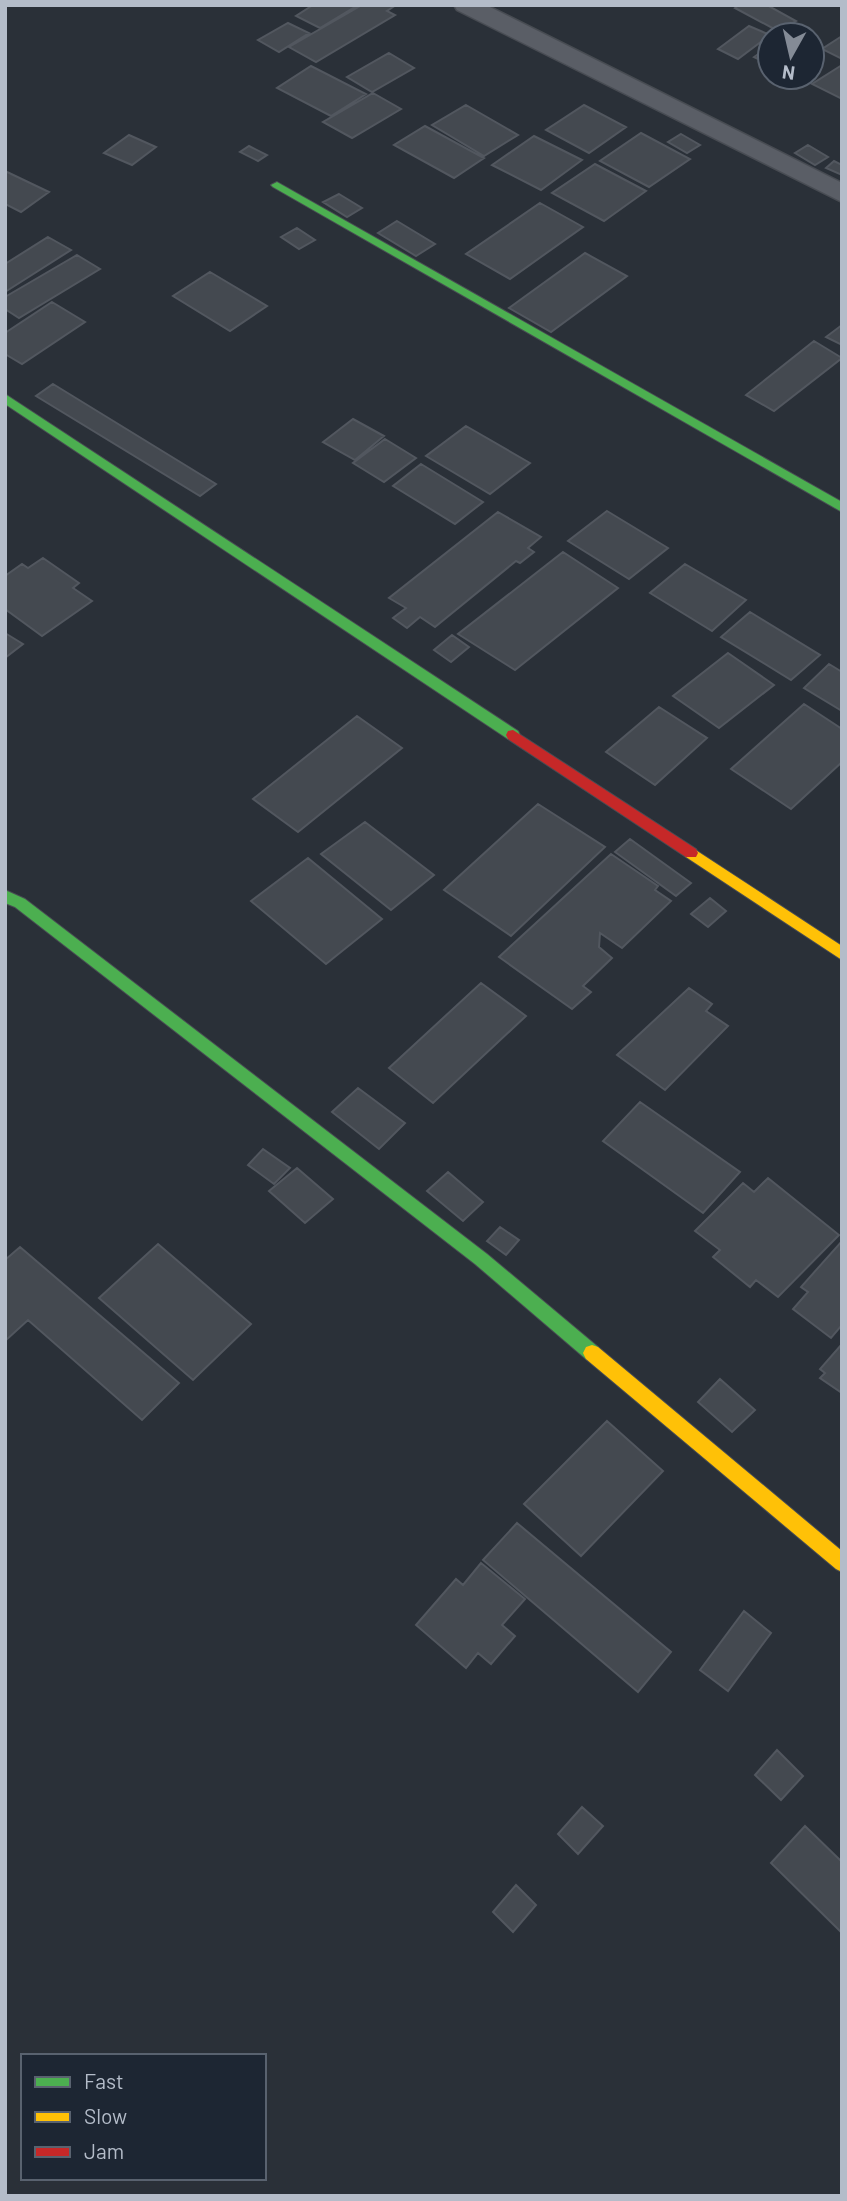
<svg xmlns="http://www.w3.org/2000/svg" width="847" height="2201" font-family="Barlow,sans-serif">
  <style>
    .building { fill: #444950; stroke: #52575f; stroke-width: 2 }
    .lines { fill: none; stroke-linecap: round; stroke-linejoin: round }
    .street-casing { stroke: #484c53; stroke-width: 3 }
    .fast-casing { stroke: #484c53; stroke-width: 2 }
    .slow-casing { stroke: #484c53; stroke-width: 2 }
    .jam-casing { stroke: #484c53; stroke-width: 2 }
    .street { fill: #5a5e66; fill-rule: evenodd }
    .fast { fill: #4caf50; fill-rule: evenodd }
    .slow { fill: #ffc107; fill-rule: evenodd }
    .jam { fill: #c62828; fill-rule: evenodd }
  </style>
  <rect width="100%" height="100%" fill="#2a3038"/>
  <!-- building -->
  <path class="building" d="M 313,5 L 358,5 L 320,28 L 296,16 Z
    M 362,5 L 396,5 L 387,11 L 395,15 L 316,62 L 289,47 Z
    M 739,5 L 767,5 L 796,21 L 778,31 L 735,8 Z
    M 288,23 L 309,33 L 279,52 L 258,40 Z
    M 749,26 L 770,35 L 738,59 L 718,49 Z
    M 842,36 L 842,59 L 822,49 Z
    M 770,46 L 770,65 L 754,57 Z
    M 389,53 L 414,68 L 372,92 L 347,77 Z
    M 842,65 L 842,99 L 812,84 Z
    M 311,66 L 366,94 L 331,116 L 277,88 Z
    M 373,93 L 401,109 L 352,138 L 323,122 Z
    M 466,105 L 518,135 L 484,156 L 432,125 Z
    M 584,105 L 626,127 L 589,153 L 546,130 Z
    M 425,126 L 484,158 L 454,178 L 394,145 Z
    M 641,133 L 690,159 L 649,187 L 600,161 Z
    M 681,134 L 700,145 L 687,153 L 668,142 Z
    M 129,135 L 156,147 L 132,165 L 104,153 Z
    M 534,136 L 582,160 L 541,190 L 492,165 Z
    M 808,145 L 828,157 L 815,165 L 795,153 Z
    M 249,146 L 267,155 L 258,161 L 240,152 Z
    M 834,161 L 842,165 L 842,175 L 826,168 Z
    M 595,164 L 646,191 L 604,221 L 552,193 Z
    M 5,171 L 49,192 L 21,212 L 5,204 Z
    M 339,194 L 362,208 L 347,217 L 323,202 Z
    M 540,203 L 583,227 L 510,279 L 466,254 Z
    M 397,221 L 435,244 L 416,256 L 378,233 Z
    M 297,228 L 315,240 L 299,249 L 281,237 Z
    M 48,237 L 71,250 L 5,292 L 5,264 Z
    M 585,253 L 627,276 L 551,332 L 509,308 Z
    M 77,255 L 100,269 L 19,318 L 5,309 L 5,297 Z
    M 210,272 L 267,306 L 230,331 L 173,296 Z
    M 52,302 L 85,322 L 22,364 L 5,354 L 5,333 Z
    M 842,325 L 842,345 L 826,337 Z
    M 814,341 L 842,358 L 774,411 L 746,395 Z
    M 53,384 L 216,484 L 200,496 L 36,396 Z
    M 353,419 L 384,436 L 355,460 L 323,442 Z
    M 466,426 L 530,463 L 490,494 L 426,456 Z
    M 385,439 L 416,458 L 384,482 L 353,463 Z
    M 421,464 L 483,502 L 455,524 L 393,486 Z
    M 607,511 L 668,548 L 629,579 L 568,541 Z
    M 498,512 L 541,537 L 528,548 L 534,552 L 520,563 L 516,561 L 435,627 L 420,617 L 407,628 L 393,618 L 406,608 L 389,598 Z
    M 563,552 L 618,588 L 515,670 L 458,634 Z
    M 43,558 L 79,583 L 73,588 L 92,601 L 42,636 L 5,609 L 5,576 L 22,564 L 28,568 Z
    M 685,564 L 746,600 L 712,631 L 650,593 Z
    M 750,612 L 820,655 L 791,680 L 721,637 Z
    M 5,633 L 23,644 L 5,658 Z
    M 452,635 L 469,647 L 451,662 L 434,650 Z
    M 728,653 L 774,685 L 719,728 L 673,696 Z
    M 829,664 L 842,672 L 842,711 L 804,688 Z
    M 804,704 L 842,729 L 842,762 L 791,809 L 731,769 Z
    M 659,707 L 707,738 L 655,785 L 606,752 Z
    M 357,716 L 402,748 L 298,832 L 253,799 Z
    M 538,804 L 605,847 L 511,936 L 444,890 Z
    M 365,822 L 434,875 L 391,910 L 321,854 Z
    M 630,839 L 691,883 L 676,896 L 615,852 Z
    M 611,854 L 658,886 L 655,890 L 671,901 L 622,948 L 600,933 L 599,947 L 612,958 L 583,986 L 591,992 L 572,1009 L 499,957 Z
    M 308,858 L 382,919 L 326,964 L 251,901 Z
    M 710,898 L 726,911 L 708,927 L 691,914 Z
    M 481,983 L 526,1016 L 433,1103 L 389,1068 Z
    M 689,988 L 712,1004 L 706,1011 L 728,1026 L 665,1090 L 617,1055 Z
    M 358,1088 L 405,1123 L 379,1149 L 332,1112 Z
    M 640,1102 L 740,1172 L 703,1213 L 603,1141 Z
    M 263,1149 L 290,1168 L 274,1184 L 248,1165 Z
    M 297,1168 L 333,1199 L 305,1223 L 269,1191 Z
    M 448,1172 L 483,1202 L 463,1221 L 427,1191 Z
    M 768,1178 L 839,1235 L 778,1297 L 756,1280 L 750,1287 L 713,1257 L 720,1250 L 695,1231 L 743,1183 L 754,1192 Z
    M 500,1227 L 519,1240 L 506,1255 L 487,1241 Z
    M 842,1241 L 842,1325 L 831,1338 L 793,1309 L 808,1292 L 801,1287 Z
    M 158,1244 L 251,1324 L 193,1380 L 99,1298 Z
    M 20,1247 L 179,1383 L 142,1420 L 28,1320 L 5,1341 L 5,1260 Z
    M 842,1344 L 842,1393 L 820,1378 L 825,1373 L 820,1369 Z
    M 720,1379 L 755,1410 L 732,1432 L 698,1402 Z
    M 607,1421 L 663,1471 L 581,1556 L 524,1504 Z
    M 517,1523 L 671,1652 L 638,1692 L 483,1560 Z
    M 481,1563 L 525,1599 L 502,1625 L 515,1636 L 491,1664 L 478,1653 L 466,1668 L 416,1625 L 456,1579 L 463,1585 Z
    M 744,1611 L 771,1633 L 728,1691 L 700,1670 Z
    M 777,1750 L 803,1776 L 781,1800 L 755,1775 Z
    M 582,1807 L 603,1826 L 578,1854 L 558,1834 Z
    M 805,1826 L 842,1862 L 842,1933 L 771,1863 Z
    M 516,1885 L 536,1905 L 513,1932 L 493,1912 Z"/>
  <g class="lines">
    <defs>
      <path id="street" d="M 454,5 L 486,5 L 842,183 L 842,202 L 457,10 Z"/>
      <path id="fast" d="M 277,182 L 842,502 L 842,512 L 273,187 L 271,185 Z
        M 5,394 L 518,731 L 520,735 L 518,739 L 508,739 L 5,404 Z
        M 5,890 L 25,899 L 487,1254 L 598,1347 L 601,1353 L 598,1359 L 592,1361 L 586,1359 L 475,1264 L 15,907 L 5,903 Z"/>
      <path id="slow" d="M 691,847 L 842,946 L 842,960 L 686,857 L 684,853 Z
        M 592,1345 L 598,1347 L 842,1551 L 842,1572 L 836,1569 L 586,1359 L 583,1353 L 586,1347 Z"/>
      <path id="jam" d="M 513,730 L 696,849 L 698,853 L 696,857 L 686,857 L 508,739 L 506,735 L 508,731 Z"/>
    </defs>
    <!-- street casing -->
    <use href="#street" class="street-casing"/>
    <!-- fast casing -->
    <use href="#fast" class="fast-casing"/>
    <!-- slow casing -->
    <use href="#slow" class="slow-casing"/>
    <!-- jam casing -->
    <use href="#jam" class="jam-casing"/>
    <!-- street -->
    <use href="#street" class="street"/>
    <!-- fast -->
    <use href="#fast" class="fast"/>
    <!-- slow -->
    <use href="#slow" class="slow"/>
    <!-- jam -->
    <use href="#jam" class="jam"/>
  </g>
  <!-- border -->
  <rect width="847" height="2201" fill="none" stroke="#b4bcc9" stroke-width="14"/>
  <!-- legend -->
  <rect x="21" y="2054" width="245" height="126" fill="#1d2633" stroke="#59626f" stroke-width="2"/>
  <rect x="35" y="2077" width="35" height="10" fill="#4caf50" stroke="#59626f" stroke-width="2"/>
  <text x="84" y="2089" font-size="21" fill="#b4bcc9">Fast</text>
  <rect x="35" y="2112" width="35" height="10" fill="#ffc107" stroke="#59626f" stroke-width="2"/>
  <text x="84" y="2124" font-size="21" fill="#b4bcc9">Slow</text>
  <rect x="35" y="2147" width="35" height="10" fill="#c62828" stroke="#59626f" stroke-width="2"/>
  <text x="84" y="2159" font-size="21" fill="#b4bcc9">Jam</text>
  <!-- north arrow -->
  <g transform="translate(791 56) rotate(188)"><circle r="33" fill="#1d2633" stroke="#59626f" stroke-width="2"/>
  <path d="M0-5L12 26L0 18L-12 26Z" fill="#848b96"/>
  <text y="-10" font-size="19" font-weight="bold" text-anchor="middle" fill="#b4bcc9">N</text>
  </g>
</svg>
